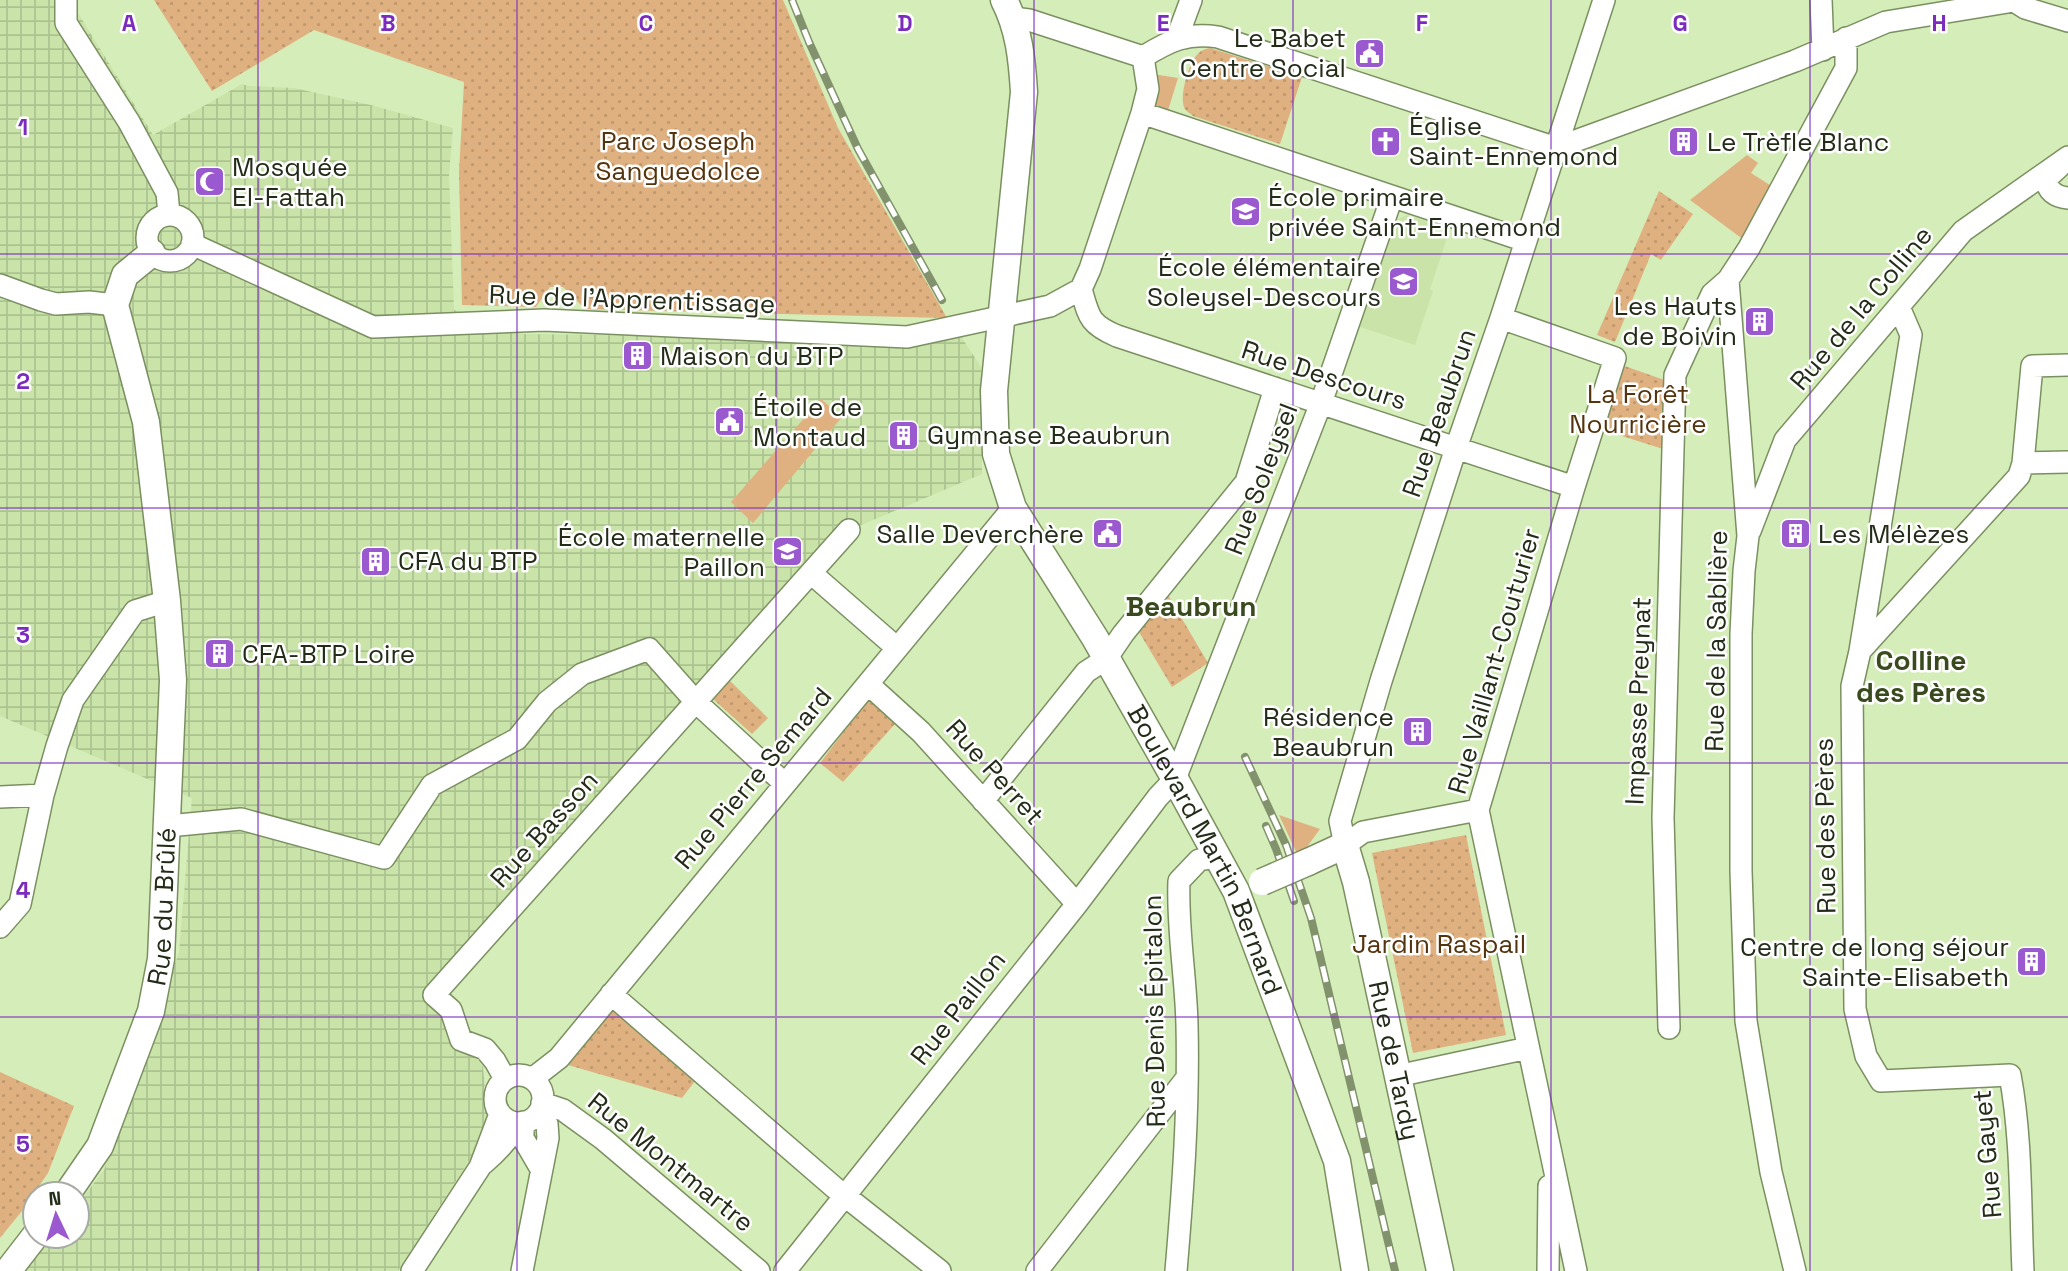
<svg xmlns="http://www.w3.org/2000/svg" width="2068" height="1271" font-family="'Space Grotesk',sans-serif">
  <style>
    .built { fill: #c9e3a9 }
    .industrial { fill: url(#industrial-grid) }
    .grass { fill: #e0b180 }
    .park { fill: url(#park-dots) }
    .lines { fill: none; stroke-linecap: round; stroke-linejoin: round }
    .minor-casing { stroke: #7a9060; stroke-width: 24 }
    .major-casing { stroke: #7a9060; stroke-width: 29 }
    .minor { stroke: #fff; stroke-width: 21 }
    .major { stroke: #fff; stroke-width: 26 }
    .rail-casing { stroke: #81926d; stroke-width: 8 }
    .rail { stroke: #fff; stroke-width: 5; stroke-dasharray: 16; stroke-linecap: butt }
    .major-bridge-casing { stroke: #7a9060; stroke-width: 29; stroke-linecap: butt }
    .major-bridge { stroke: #fff; stroke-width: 26 }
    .grid { fill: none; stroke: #7b2cbf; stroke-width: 2; stroke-opacity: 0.55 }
    .labels { text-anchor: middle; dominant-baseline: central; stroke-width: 5; stroke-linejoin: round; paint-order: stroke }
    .poi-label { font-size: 26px; fill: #232c18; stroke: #fff; text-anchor: start }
    .park-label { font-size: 26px; fill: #53340e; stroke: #fff }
    .street-label { font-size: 26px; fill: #232c18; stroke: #fff }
    .neighbourhood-label { font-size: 28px; font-weight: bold; fill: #394b1e; stroke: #fff }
    .grid-label { font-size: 23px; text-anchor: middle; font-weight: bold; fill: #7b2cbf; stroke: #fff; stroke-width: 5; stroke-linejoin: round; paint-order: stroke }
  </style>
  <defs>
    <pattern id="industrial-grid" width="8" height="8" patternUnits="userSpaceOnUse" patternTransform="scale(1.75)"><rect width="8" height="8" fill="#c9e3a9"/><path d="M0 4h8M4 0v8" fill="none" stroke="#acc391"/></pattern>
    <pattern id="park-dots" width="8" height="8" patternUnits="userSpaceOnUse" patternTransform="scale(1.75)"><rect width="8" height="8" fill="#e0b180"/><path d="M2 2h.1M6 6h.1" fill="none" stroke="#c0986e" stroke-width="1.8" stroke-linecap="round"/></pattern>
  </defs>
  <rect width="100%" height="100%" fill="#d5edb9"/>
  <!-- built -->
  <path class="built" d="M 1407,215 L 1450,229 L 1430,289 L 1433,291 L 1415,345 L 1360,327 L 1396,220 Z"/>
  <!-- industrial -->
  <path class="industrial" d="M 0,0 L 70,0 L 153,135 L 242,84 L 248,86 L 294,88 L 371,105 L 453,128 L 449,175 L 454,310 L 523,334 L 760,337 L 960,335 L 981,367 L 982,474 L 840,534 L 424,992 L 483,1067 L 489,1130 L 398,1271 L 25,1271 L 53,1236 L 77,1236 L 77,1205 L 104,1170 L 179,952 L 192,798 L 0,716 Z"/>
  <!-- grass -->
  <path class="grass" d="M 1153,74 L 1178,78 L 1166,117 L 1153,105 Z
    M 1747,155 L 1758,163 L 1751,173 L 1773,187 L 1744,240 L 1690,200 Z
    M 821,399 L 842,417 L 753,523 L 731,502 Z
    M 1279,815 L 1320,829 L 1299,858 Z"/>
  <!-- park -->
  <path class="park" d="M 154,0 L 783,0 L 838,128 L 947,318 L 585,309 L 563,287 L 550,287 L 536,307 L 462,305 L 459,172 L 464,82 L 314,30 L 212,91 Z
    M 1210,48 L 1302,77 L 1280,144 L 1193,116 C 1190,113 1187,112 1185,109 C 1178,99 1189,64 1196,56 C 1200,51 1204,49 1210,48 Z
    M 1659,191 L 1693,214 L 1661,260 L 1651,254 L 1615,342 L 1597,335 Z
    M 1619,364 L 1670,382 L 1663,449 L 1600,429 Z
    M 1168,595 L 1208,663 L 1172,687 L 1139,632 Z
    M 729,680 L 768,718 L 752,734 L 713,699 Z
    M 868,700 L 895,724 L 843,782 L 820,763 Z
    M 1466,835 L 1506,1035 L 1413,1053 L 1372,853 Z
    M 612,1010 L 695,1081 L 682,1098 L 568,1065 Z
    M 0,1072 L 74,1106 L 48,1173 L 22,1211 L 0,1238 Z"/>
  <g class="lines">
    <defs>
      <path id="minor" d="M 66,0 L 66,23 L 129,122 L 167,193 L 169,214
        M 1821,0 L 1823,50
        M 1013,18 L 1029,20 L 1143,57
        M 1177,38 L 1191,0
        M 1143,57 C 1169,41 1187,32 1218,37 L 1556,148
        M 1142,113 L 1526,241
        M 1556,148 L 1795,61 L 1886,22 L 2014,1 L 2025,8 L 2068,21
        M 2059,167 L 2047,178 C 2046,191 2056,197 2068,198
        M147 238a23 23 0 1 1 46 0a23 23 0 1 1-46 0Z
        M 192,244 L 373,327 L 544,320 L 907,337 L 1050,306 L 1081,289 L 1090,269 L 1142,113 L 1148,89 L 1143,57
        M 1728,280 L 1748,536 L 1744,571 L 1741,634 L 1741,871 L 1746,1021 L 1771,1172 L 1795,1271
        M 0,285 L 41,300 L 56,304 L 89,302 L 115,305
        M 1081,289 C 1089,317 1089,324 1117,336 L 1574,487
        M 1501,318 L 1615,358 L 1574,487 L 1478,810 L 1576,1271
        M 2023,463 L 2068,462
        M 1750,531 L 1785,440 L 1963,231 L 2068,157
        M 811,573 L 897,648
        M 1860,651 L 1911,335 L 1899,307
        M 868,684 L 921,732 L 1077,904
        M 0,797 L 43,795
        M 983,801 L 1086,672 L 1106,659 L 1123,634 L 1246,482 L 1275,388
        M 1478,810 L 1363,832 L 1345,845 L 1340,821 L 1381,681 L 1456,448 L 1501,318 L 1604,0
        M 168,826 L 241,819 L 384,858 L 432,785 L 517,739 L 547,702 L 582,674 L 649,649 L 696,702 L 785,784
        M 0,927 L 20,904 L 43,795 L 57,746 L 73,700 L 135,611 L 167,601
        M 611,994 L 835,1188 L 940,1271
        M 1669,1028 L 1663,818 L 1675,375 L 1712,294 L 1728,280 L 1749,248 L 1846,68 L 1846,38
        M495 1099a24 24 0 1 1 48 0a24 24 0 1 1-48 0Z
        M 1397,1076 L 1528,1048
        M 505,1079 L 495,1061 L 485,1049 L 461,1040 L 451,1010 L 434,995 L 849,530
        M 532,1079 L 559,1058 L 1013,508
        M 542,1103 L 563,1110 L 603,1139 L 759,1271
        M 523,1122 L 523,1138 L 541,1169
        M 484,1163 C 498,1151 509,1139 519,1123
        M 412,1271 L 480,1167 L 500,1114
        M 522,1271 L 548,1138 L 547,1124 L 539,1112
        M 785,1271 L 1077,904 L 1158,797 L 1175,779 L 1321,403 L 1392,197
        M 1037,1271 L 1186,1079
        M 1176,1271 C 1183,1189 1189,1107 1187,1025 C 1186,977 1177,929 1179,881 L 1199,860 L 1217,857
        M 1548,1271 L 1549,1186
        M 2023,1271 C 2020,1206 2022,1139 2010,1075 L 1881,1081 L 1866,1056 L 1855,1009 L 1852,686 L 1860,651 L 2019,476 L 2023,463 L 2032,366 L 2068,365"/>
      <g id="major">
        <path id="s1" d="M 1004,0 C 1019,29 1022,59 1024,92 L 994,391 L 996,454 L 1013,508 L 1095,638 L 1175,779 L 1236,891 L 1337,1161 L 1355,1271"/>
        <path id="s2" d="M 1308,862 L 1345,845 L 1356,882 L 1440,1271"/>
        <path id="s3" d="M 67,1194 L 100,1146 L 151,1011 L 161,959 L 173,680 L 167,601 L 146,422 L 115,305 L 125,275 L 152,253"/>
        <path d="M 8,1271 L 35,1236"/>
      </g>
    </defs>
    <!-- minor casing -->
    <use href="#minor" class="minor-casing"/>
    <!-- major casing -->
    <use href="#major" class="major-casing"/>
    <!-- minor -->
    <use href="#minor" class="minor"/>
    <!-- major -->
    <use href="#major" class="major"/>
    <defs>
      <path id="rail" d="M 792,0 L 809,42 L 858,149 L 942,300
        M 1245,757 L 1286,845 L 1311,918 L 1395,1271
        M 1266,826 L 1276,849 L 1294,901"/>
    </defs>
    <!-- rail casing -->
    <use href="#rail" class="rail-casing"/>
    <!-- rail -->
    <use href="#rail" class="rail"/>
    <defs>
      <path id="major-bridge" d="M 1262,882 L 1308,862"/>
    </defs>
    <!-- major-bridge casing -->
    <use href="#major-bridge" class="major-bridge-casing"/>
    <!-- major-bridge -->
    <use href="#major-bridge" class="major-bridge"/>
  </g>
  <!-- grid -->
  <path class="grid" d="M 258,0 L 258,1271M 517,0 L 517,1271M 776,0 L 776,1271M 1034,0 L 1034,1271M 1293,0 L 1293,1271M 1551,0 L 1551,1271M 1810,0 L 1810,1271M 0,254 L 2068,254M 0,508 L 2068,508M 0,763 L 2068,763M 0,1017 L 2068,1017"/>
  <!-- icons -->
  <defs>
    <symbol id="civic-square" viewBox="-11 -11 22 22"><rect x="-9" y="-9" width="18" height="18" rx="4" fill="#9b59cf" stroke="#fff"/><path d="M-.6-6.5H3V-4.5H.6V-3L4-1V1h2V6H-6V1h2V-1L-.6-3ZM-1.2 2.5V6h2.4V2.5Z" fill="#fff"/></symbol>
    <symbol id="church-square" viewBox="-11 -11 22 22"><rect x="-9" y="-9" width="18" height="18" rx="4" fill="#9b59cf" stroke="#fff"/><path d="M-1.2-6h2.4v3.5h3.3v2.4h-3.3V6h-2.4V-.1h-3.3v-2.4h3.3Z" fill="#fff"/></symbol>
    <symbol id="building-square" viewBox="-11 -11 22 22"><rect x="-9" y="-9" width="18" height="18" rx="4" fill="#9b59cf" stroke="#fff"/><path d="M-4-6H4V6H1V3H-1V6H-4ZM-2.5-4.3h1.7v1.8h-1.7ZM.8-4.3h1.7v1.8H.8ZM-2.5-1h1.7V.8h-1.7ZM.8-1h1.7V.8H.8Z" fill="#fff"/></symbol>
    <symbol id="mosque-square" viewBox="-11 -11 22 22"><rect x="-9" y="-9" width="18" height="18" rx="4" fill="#9b59cf" stroke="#fff"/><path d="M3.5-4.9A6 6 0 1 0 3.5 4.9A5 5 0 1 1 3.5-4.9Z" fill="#fff"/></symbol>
    <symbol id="school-square" viewBox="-11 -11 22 22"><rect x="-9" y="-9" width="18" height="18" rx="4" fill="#9b59cf" stroke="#fff"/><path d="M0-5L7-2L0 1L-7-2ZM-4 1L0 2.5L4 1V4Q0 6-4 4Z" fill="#fff"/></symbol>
  </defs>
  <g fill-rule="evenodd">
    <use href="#civic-square" x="1352" y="36" width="35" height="35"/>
    <use href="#church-square" x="1368" y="124" width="35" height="35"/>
    <use href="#building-square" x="1666" y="124" width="35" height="35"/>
    <use href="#mosque-square" x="192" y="164" width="35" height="35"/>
    <use href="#school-square" x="1228" y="194" width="35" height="35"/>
    <use href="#school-square" x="1386" y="264" width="35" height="35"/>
    <use href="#building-square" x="1742" y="304" width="35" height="35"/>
    <use href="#building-square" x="620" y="338" width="35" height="35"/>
    <use href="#civic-square" x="712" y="404" width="35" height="35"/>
    <use href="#building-square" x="886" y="418" width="35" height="35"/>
    <use href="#civic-square" x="1090" y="516" width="35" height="35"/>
    <use href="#building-square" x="1778" y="516" width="35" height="35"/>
    <use href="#school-square" x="770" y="534" width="35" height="35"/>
    <use href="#building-square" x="358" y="544" width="35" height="35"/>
    <use href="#building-square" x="202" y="636" width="35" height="35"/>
    <use href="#building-square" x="1400" y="714" width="35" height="35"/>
    <use href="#building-square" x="2014" y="944" width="35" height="35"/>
  </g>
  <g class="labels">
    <!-- poi labels -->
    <g class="poi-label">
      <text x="1346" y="38" text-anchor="end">Le Babet<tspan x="1346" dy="30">Centre Social</tspan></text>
      <text x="1409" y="126">Église<tspan x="1409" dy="30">Saint-Ennemond</tspan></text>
      <text x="1707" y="142">Le Trèfle Blanc</text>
      <text x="232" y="167">Mosquée<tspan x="232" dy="30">El-Fattah</tspan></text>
      <text x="1268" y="197">École primaire<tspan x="1268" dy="30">privée Saint-Ennemond</tspan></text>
      <text x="1381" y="267" text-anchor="end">École élémentaire<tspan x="1381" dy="30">Soleysel-Descours</tspan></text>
      <text x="1737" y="306" text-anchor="end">Les Hauts<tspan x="1737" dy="30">de Boivin</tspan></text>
      <text x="660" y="356">Maison du BTP</text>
      <text x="753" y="407">Étoile de<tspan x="753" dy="30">Montaud</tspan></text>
      <text x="927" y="435">Gymnase Beaubrun</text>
      <text x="1084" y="534" text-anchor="end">Salle Deverchère</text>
      <text x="1818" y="534">Les Mélèzes</text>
      <text x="765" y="537" text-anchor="end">École maternelle<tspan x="765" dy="30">Paillon</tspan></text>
      <text x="398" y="561">CFA du BTP</text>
      <text x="242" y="654">CFA-BTP Loire</text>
      <text x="1394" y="717" text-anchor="end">Résidence<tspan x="1394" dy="30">Beaubrun</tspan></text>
      <text x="2009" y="947" text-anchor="end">Centre de long séjour<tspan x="2009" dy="30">Sainte-Elisabeth</tspan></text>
    </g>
    <!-- park labels -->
    <g class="park-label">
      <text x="678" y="141">Parc Joseph<tspan x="678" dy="30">Sanguedolce</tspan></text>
      <text x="1638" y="394">La Forêt<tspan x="1638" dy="30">Nourricière</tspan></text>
      <text x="1439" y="944">Jardin Raspail</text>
    </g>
    <!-- street labels -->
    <g class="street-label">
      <text transform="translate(632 299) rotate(2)">Rue de l'Apprentissage</text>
      <text transform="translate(1861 308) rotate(-50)">Rue de la Colline</text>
      <text transform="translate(1324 375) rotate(18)">Rue Descours</text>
      <text transform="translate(1439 413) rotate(-71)">Rue Beaubrun</text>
      <text transform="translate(1261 479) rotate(-69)">Rue Soleysel</text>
      <text transform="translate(1716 641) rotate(-89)">Rue de la Sablière</text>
      <text transform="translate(1494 661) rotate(-74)">Rue Vaillant-Couturier</text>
      <text transform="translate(1638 701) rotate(-88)">Impasse Preynat</text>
      <text transform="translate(995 772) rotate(48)">Rue Perret</text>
      <text transform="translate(753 778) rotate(-50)">Rue Pierre Semard</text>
      <text transform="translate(1825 826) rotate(-91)">Rue des Pères</text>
      <text transform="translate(544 829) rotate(-48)">Rue Basson</text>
      <text stroke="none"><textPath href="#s1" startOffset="908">Boulevard Martin Bernard</textPath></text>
      <text stroke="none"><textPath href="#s3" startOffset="308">Rue du Brûlé</textPath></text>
      <text transform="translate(958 1008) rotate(-52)">Rue Paillon</text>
      <text transform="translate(1154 1011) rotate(-91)">Rue Denis Épitalon</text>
      <text stroke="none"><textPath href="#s2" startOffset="262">Rue de Tardy</textPath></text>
      <text transform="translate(1987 1154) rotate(-95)">Rue Gayet</text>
      <text transform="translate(671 1162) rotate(39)">Rue Montmartre</text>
    </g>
    <!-- neighbourhood labels -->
    <g class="neighbourhood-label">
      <text x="1191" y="606">Beaubrun</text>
      <text x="1921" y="660">Colline<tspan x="1921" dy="32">des Pères</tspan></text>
    </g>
  </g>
  <g class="grid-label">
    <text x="129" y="31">A</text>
    <text x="388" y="31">B</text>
    <text x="646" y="31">C</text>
    <text x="905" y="31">D</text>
    <text x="1163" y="31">E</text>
    <text x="1422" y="31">F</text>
    <text x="1680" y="31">G</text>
    <text x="1939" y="31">H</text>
    <text x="23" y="135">1</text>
    <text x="23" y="389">2</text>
    <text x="23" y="643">3</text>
    <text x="23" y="898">4</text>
    <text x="23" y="1152">5</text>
  </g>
  <!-- north arrow -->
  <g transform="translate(56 1215) rotate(356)"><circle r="33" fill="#ffffff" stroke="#a7aba3" stroke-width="2"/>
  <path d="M0-5L12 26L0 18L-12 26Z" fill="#9b59cf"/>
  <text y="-10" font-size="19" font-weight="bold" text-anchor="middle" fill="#232c18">N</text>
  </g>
</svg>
